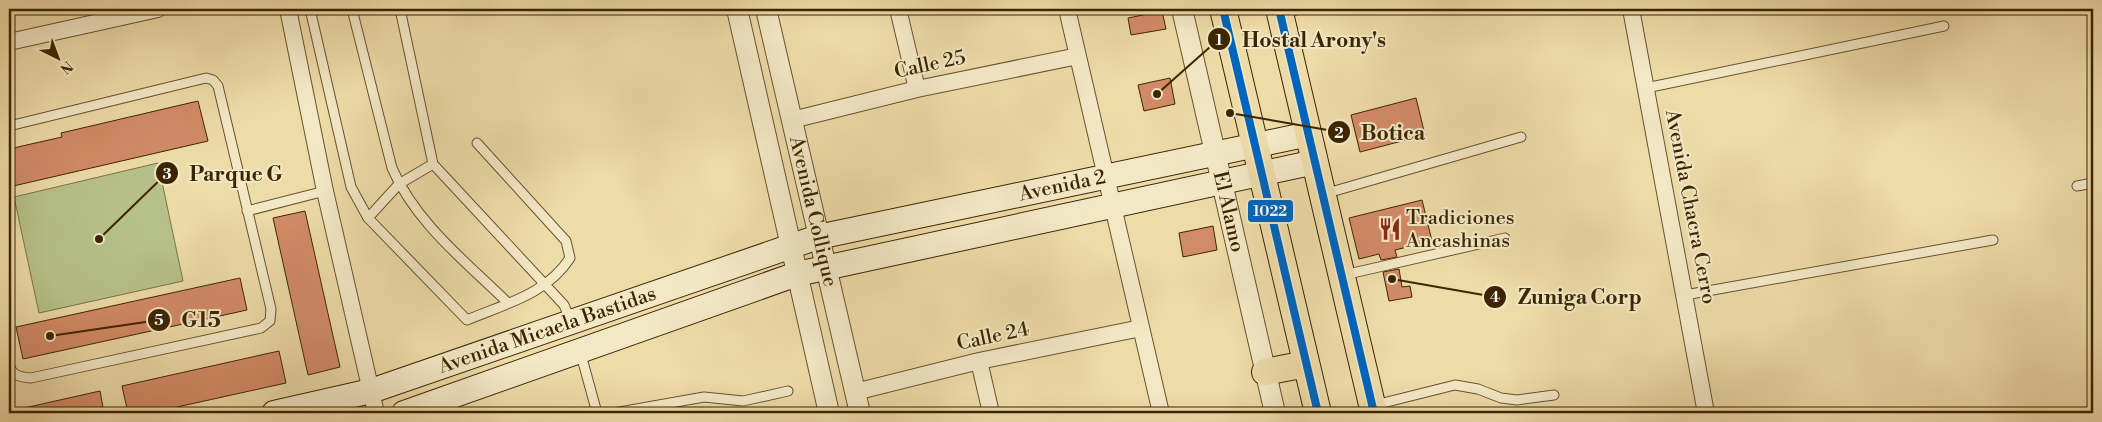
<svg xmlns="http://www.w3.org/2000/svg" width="2102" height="422" font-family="'Libre Bodoni',serif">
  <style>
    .green { fill: #b6c189; stroke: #7a7346 }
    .building { fill: #d28b67; stroke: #3d2502 }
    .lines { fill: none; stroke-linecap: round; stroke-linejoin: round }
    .service-casing { stroke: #69522c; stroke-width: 11 }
    .minor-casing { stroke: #69522c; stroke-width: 18 }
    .tertiary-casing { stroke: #69522c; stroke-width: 22 }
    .secondary-casing { stroke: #3d2502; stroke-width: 26 }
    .primary-casing { stroke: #3d2502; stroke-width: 28 }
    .service { stroke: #f3e8c6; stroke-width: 9 }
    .minor { stroke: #f3e8c6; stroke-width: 16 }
    .tertiary { stroke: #f3e8c6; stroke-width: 20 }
    .secondary { stroke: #f3e8c6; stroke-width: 24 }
    .primary { stroke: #eddba8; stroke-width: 26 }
    .bus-1-casing { stroke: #f3e8c6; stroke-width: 11 }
    .bus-1 { stroke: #0065bd; stroke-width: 8 }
    .labels { text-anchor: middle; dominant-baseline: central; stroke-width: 4; stroke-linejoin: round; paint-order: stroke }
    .street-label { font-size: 20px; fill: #3d2502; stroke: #f3e8c6 }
    .poi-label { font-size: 20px; fill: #3d2502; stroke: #f3e8c6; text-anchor: start }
    .leader { fill: none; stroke: #3d2502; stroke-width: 2 }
    .callout-dot { fill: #3d2502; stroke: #f3e8c6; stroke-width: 2 }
    .mark-label { font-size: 15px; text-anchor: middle; font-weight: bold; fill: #fff }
    .callout-label { font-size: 21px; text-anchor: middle; font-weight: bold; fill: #3d2502; stroke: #f3e8c6; stroke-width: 4; stroke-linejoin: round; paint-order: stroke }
    .line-badge { stroke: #f3e8c6; stroke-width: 2 }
    .badge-label { font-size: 14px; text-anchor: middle; font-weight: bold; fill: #fff }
  </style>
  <rect width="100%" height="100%" fill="#eddba8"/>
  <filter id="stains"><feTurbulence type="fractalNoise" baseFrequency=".004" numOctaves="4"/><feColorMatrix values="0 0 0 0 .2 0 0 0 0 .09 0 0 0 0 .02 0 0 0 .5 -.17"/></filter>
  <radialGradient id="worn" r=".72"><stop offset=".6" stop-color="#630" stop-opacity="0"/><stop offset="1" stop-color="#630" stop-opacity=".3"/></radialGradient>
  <!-- green -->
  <path class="green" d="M 158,163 L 183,281 L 39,313 L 14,197 Z"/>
  <!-- building -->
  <path class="building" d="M 1162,11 L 1166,29 L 1131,35 L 1128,18 Z
    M 1170,78 L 1175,104 L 1144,111 L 1138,85 Z
    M 1416,98 L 1425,135 L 1360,152 L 1351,115 Z
    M 198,101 L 208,141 L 9,187 L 9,149 L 62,137 L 61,133 Z
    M 1422,200 L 1432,241 L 1395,250 L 1397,257 L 1381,260 L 1379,254 L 1359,259 L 1349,218 Z
    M 305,211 L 340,367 L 308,375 L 273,218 Z
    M 1213,226 L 1217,250 L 1183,257 L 1179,233 Z
    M 1399,269 L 1402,287 L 1410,286 L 1412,297 L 1389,301 L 1383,272 Z
    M 240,278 L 247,310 L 23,359 L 16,327 Z
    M 279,351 L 286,383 L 150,413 L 128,413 L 122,386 Z
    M 100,391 L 104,413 L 24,413 L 24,408 Z"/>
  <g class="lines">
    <defs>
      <path id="service" d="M 310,9 L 351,187 L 368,218 L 467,320 C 505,304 547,294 570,258 L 566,241 L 477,143
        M 352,9 L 392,168 C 416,223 465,261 508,303
        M 400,9 L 433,164 L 564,305 L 571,322
        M 1283,13 L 1301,9
        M 1646,88 L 1944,26
        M 9,126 L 206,78 L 213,80 L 218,86 L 271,309 L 270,321 L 261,328 L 31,378 C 21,377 11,376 9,364
        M 2077,186 L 2093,183
        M 1324,194 L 1521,137
        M 247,211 L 325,191
        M 368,218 L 399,184 L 433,164
        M 1344,275 L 1505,238
        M 1685,295 L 1993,240
        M 580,351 L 597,413
        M 1375,405 L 1455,385 L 1478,389 L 1501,398 L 1517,400 L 1554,395
        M 614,413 L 704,397 L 743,401 L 788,391"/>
      <path id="minor" d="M 288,9 L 325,191 L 376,413
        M 898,9 L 917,89
        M 1067,9 L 1161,413
        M 1631,9 L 1706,413
        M 9,42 L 158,9
        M 792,120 L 917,89 L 1078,56
        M 979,361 L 991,413
        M 855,392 L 979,361 L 1141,328"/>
      <g id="tertiary">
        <path d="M 737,9 L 829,413"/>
        <path id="s1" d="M 766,9 L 860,413"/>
        <path id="s2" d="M 1182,9 L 1275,413"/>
      </g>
      <g id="secondary">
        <path id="s3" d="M 274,413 L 371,391 L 818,237 L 1309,134"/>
        <path d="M 404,413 L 797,274 L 1315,162"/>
      </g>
      <path id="primary" d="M 1223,9 L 1318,413
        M 1279,9 L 1374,413
        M 1265,372 L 1306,364"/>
    </defs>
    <!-- service casing -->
    <use href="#service" class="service-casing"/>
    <!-- minor casing -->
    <use href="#minor" class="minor-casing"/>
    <!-- tertiary casing -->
    <use href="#tertiary" class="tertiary-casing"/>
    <!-- secondary casing -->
    <use href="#secondary" class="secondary-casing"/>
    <!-- primary casing -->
    <use href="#primary" class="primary-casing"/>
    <!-- service -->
    <use href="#service" class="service"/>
    <!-- minor -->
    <use href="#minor" class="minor"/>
    <!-- tertiary -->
    <use href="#tertiary" class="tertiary"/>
    <!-- secondary -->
    <use href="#secondary" class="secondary"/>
    <!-- primary -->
    <use href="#primary" class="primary"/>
    <defs>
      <path id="bus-1" d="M 1223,9 L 1318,413
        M 1279,9 L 1374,413"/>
    </defs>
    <!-- bus-1 casing -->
    <use href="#bus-1" class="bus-1-casing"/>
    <!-- bus-1 -->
    <use href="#bus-1" class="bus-1"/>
  </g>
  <!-- icons -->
  <defs>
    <symbol id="restaurant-bare" viewBox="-9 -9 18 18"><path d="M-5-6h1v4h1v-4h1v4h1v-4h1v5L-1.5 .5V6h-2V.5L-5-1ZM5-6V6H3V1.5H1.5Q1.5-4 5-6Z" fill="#8f2418" stroke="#f3e8c6" stroke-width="2.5" paint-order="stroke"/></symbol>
  </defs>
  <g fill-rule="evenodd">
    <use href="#restaurant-bare" x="1374" y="213" width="32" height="32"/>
  </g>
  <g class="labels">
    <!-- street labels -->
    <g class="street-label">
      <text transform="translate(930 65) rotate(-12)">Calle 25</text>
      <text stroke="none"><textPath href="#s3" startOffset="822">Avenida 2</textPath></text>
      <text transform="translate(1690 207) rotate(79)">Avenida Chacra Cerro</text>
      <text stroke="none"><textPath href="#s1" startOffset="208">Avenida Collique</textPath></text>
      <text stroke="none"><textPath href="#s2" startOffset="208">El Alamo</textPath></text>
      <text stroke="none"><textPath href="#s3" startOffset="286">Avenida Micaela Bastidas</textPath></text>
      <text transform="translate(993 337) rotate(-12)">Calle 24</text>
    </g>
    <!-- poi labels -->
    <g class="poi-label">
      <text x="1406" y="218">Tradiciones<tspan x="1406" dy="23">Ancashinas</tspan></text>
    </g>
  </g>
  <!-- callouts -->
  <path class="leader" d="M1157 94L1219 39M1230 113L1339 132M99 239L167 173M1392 279L1495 297M50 336L159 320"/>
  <g class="callout-dot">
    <circle cx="1157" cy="94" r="5"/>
    <circle cx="1230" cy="113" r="5"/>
    <circle cx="99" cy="239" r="5"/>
    <circle cx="1392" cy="279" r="5"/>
    <circle cx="50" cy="336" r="5"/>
    <circle cx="1219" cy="39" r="12"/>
    <circle cx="1339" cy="132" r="12"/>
    <circle cx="167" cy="173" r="12"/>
    <circle cx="1495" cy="297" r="12"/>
    <circle cx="159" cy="320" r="12"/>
  </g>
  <g class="mark-label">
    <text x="1219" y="45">1</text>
    <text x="1339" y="138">2</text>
    <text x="167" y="179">3</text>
    <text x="1495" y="302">4</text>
    <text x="159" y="325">5</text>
  </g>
  <g class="callout-label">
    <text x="1314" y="47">Hostal Arony's</text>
    <text x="1393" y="140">Botica</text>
    <text x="236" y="181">Parque G</text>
    <text x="1580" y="304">Zuniga Corp</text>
    <text x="201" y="327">G15</text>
  </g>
  <rect class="line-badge" x="1247" y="199" width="47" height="24" rx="5" fill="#0065bd"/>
  <g class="badge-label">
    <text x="1270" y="216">1022</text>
  </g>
  <!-- margin -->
  <rect width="2102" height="422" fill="none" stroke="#eddba8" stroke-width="30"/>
  <rect x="10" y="10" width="2082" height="402" fill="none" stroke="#3d2502" stroke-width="2.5"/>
  <rect x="15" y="15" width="2072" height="392" fill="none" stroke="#3d2502"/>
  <!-- north arrow -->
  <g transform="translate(58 58) rotate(138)" stroke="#f3e8c6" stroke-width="4" paint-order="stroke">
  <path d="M0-4L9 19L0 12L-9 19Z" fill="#3d2502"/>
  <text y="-8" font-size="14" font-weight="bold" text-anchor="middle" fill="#3d2502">N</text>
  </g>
  <rect width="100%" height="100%" filter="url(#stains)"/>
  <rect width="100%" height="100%" fill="url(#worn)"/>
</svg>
